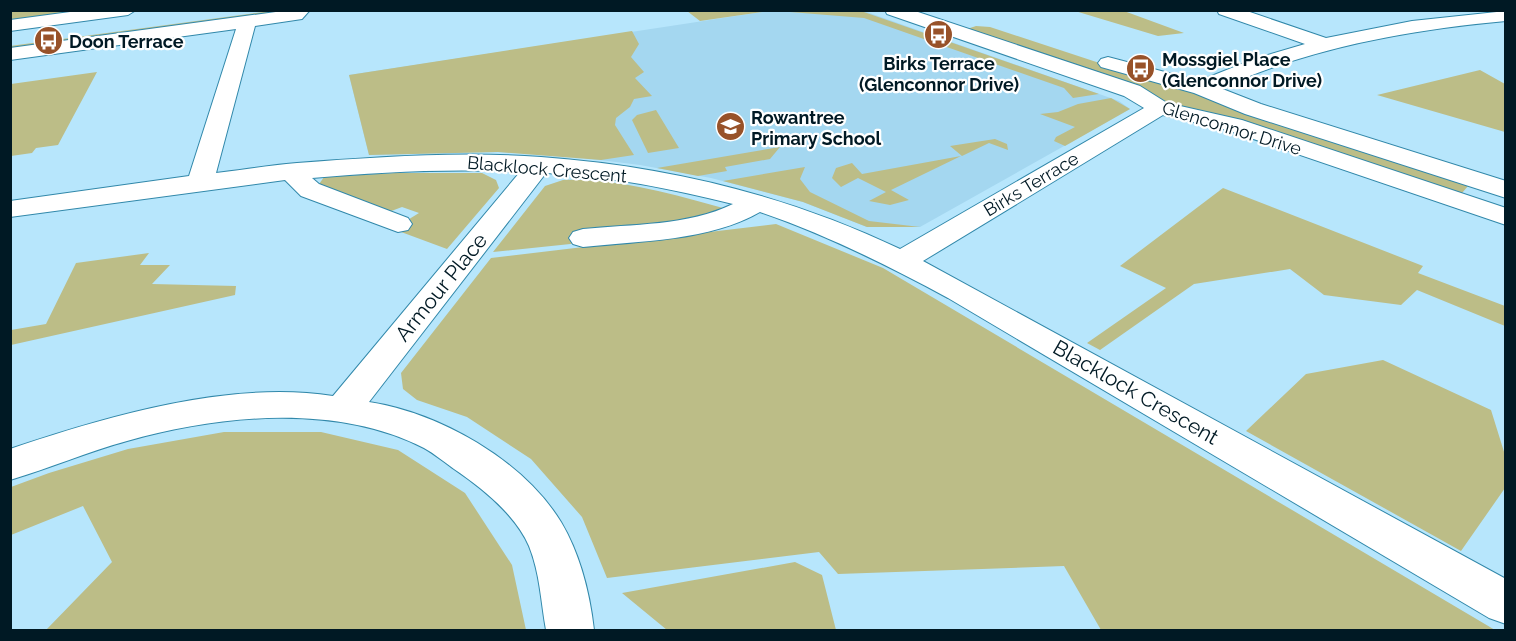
<svg xmlns="http://www.w3.org/2000/svg" width="1516" height="641" font-family="Raleway,sans-serif">
  <style>
    .built { fill: #a4d7f0 }
    .green { fill: #bcbd87 }
    .lines { fill: none; stroke-linecap: round; stroke-linejoin: round }
    .minor-casing { stroke: #3188aa; stroke-width: 2 }
    .minor { fill: #fff; fill-rule: evenodd }
    .labels { text-anchor: middle; dominant-baseline: central; stroke-width: 4.5; stroke-linejoin: round; paint-order: stroke }
    .far-poi-label { font-size: 18px; font-weight: bold; fill: #001924; stroke: #fff; text-anchor: start }
    .far-street-label { font-size: 18px; fill: #001924; stroke: #fff }
    .street-label { font-size: 21px; fill: #001924; stroke: #fff }
  </style>
  <rect width="100%" height="100%" fill="#b7e6fc"/>
  <!-- built -->
  <path class="built" d="M 861,10 L 1119,101 L 1130,109 L 920,227 L 867,227 L 803,202 L 711,178 L 640,165 L 559,155 L 498,152 L 369,155 L 349,75 L 769,11 Z"/>
  <!-- green -->
  <path class="green" d="M 801,10 L 861,11 L 1099,94 L 1073,98 L 1064,88 L 864,18 L 790,12 Z
    M 10,11 L 87,11 L 11,22 Z
    M 271,11 L 285,11 L 272,16 L 11,51 L 10,46 Z
    M 687,11 L 769,11 L 700,21 Z
    M 1075,11 L 1124,11 L 1184,33 L 1158,36 Z
    M 976,26 L 990,27 L 1148,79 L 1187,87 L 1459,179 L 1468,186 L 1462,193 L 1444,192 L 1179,111 L 967,29 Z
    M 632,31 L 639,44 L 631,57 L 644,72 L 635,78 L 652,96 L 634,99 L 630,107 L 616,118 L 615,125 L 634,155 L 601,160 L 498,152 L 369,155 L 349,75 Z
    M 1480,70 L 1505,84 L 1505,132 L 1377,95 Z
    M 97,72 L 58,145 L 36,148 L 32,153 L 11,156 L 11,84 Z
    M 1111,98 L 1130,109 L 1065,146 L 1054,141 L 1056,137 L 1075,127 L 1040,114 L 1058,112 L 1078,104 Z
    M 656,110 L 679,148 L 648,153 L 632,120 L 637,115 Z
    M 995,139 L 1007,144 L 1008,150 L 989,143 L 962,156 L 950,146 Z
    M 780,147 L 770,159 L 725,167 L 727,171 L 698,176 L 657,168 Z
    M 961,156 L 891,190 L 909,200 L 890,205 L 869,201 L 886,192 L 858,178 L 841,187 L 832,178 L 836,168 L 852,163 L 862,174 Z
    M 805,167 L 800,179 L 810,192 L 869,221 L 920,227 L 867,227 L 803,202 L 723,181 Z
    M 395,173 L 482,173 L 496,180 L 499,188 L 447,249 L 393,229 L 419,213 L 402,207 L 386,213 L 317,187 L 324,177 Z
    M 563,180 C 617,178 672,194 723,208 L 717,217 L 580,243 L 493,252 L 545,186 Z
    M 1223,188 L 1423,266 L 1418,273 L 1505,306 L 1505,326 L 1417,290 L 1401,305 L 1324,295 L 1290,269 L 1194,284 L 1100,350 L 1087,343 L 1166,288 L 1120,266 Z
    M 776,224 L 883,268 L 1495,630 L 1101,630 L 1064,566 L 838,574 L 819,552 L 607,578 L 582,517 L 531,459 L 467,417 L 417,400 L 403,389 L 401,373 L 491,258 Z
    M 149,253 L 140,265 L 170,265 L 152,284 L 236,286 L 235,295 L 11,345 L 11,330 L 46,324 L 76,263 Z
    M 1383,360 L 1491,410 L 1505,455 L 1505,488 L 1461,551 L 1246,431 L 1306,374 Z
    M 224,432 L 321,432 L 398,450 L 465,493 L 512,565 L 526,630 L 46,630 L 112,562 L 83,506 L 11,535 L 11,487 L 49,473 L 128,449 Z
    M 795,562 L 822,575 L 836,630 L 667,630 L 622,593 Z"/>
  <g class="lines">
    <defs>
      <path id="minor" d="M 85,10 L 136,10 L 128,15 L 10,31 L 10,20 Z
        M 290,10 L 310,10 L 302,19 L 255,26 L 216,173 C 243,170 270,165 297,163 C 377,157 461,151 541,157 C 666,166 787,195 900,249 L 1144,108 L 1124,96 L 887,14 L 885,10 L 912,10 L 1140,86 L 1167,103 L 1242,120 L 1506,208 L 1506,225 L 1227,130 L 1163,115 L 923,261 L 1506,579 L 1506,624 L 1489,618 L 948,298 C 887,265 825,234 760,212 C 711,241 638,241 583,247 L 573,244 L 569,238 L 573,232 L 583,229 C 632,224 688,226 733,204 C 672,189 610,176 546,173 L 369,402 C 440,413 523,460 561,522 C 580,554 590,594 594,630 L 546,630 C 541,603 540,573 529,546 C 515,514 482,488 454,469 C 444,462 435,454 424,448 C 335,403 220,415 127,441 C 87,452 50,468 10,480 L 10,449 C 107,416 230,380 333,396 L 520,172 C 450,168 381,172 312,178 L 319,184 L 408,218 L 412,224 L 408,230 L 398,232 L 301,196 L 285,180 L 10,217 L 10,201 L 189,176 L 236,29 L 10,60 L 10,48 Z
        M 1217,10 L 1244,10 L 1326,38 L 1412,21 L 1506,11 L 1506,21 C 1407,30 1311,48 1220,88 L 1261,104 L 1506,181 L 1506,198 L 1245,114 L 1194,93 L 1101,67 L 1098,63 L 1101,59 L 1108,57 L 1199,81 L 1254,59 L 1305,44 L 1219,14 Z"/>
    </defs>
    <!-- minor casing -->
    <use href="#minor" class="minor-casing"/>
    <!-- minor -->
    <use href="#minor" class="minor"/>
  </g>
  <!-- icons -->
  <defs>
    <symbol id="bus-disc" viewBox="-11 -11 22 22"><circle r="9.5" fill="#985229" stroke="#fff"/><path d="M-5-6H5V4H4V6H2V4H-2V6H-4V4H-5ZM-3.5-4V0h7V-4ZM-3.5 1.2v1.5H-2V1.2ZM2 1.2v1.5H3.5V1.2Z" fill="#fff"/></symbol>
    <symbol id="school-disc" viewBox="-11 -11 22 22"><circle r="9.5" fill="#985229" stroke="#fff"/><path d="M0-5L7-2L0 1L-7-2ZM-4 1L0 2.5L4 1V4Q0 6-4 4Z" fill="#fff"/></symbol>
  </defs>
  <g fill-rule="evenodd">
    <use href="#bus-disc" x="922" y="18" width="33" height="33"/>
    <use href="#bus-disc" x="32" y="24" width="33" height="33"/>
    <use href="#bus-disc" x="1124" y="52" width="33" height="33"/>
    <use href="#school-disc" x="714" y="110" width="33" height="33"/>
  </g>
  <g class="labels">
    <!-- far-poi labels -->
    <g class="far-poi-label">
      <text x="69" y="41">Doon Terrace</text>
      <text x="1162" y="59">Mossgiel Place<tspan x="1162" dy="21">(Glenconnor Drive)</tspan></text>
      <text x="939" y="63" text-anchor="middle">Birks Terrace<tspan x="939" dy="21">(Glenconnor Drive)</tspan></text>
      <text x="751" y="117">Rowantree<tspan x="751" dy="21">Primary School</tspan></text>
    </g>
    <!-- far-street labels -->
    <g class="far-street-label">
      <text transform="translate(1232 128) rotate(17)">Glenconnor Drive</text>
      <text transform="translate(547 169) rotate(5)">Blacklock Crescent</text>
      <text transform="translate(1031 184) rotate(-31)">Birks Terrace</text>
    </g>
    <!-- street labels -->
    <g class="street-label">
      <text transform="translate(441 287) rotate(-51)">Armour Place</text>
      <text transform="translate(1136 392) rotate(30)">Blacklock Crescent</text>
    </g>
  </g>
  <!-- border -->
  <rect width="1516" height="641" fill="none" stroke="#001924" stroke-width="24"/>
</svg>
